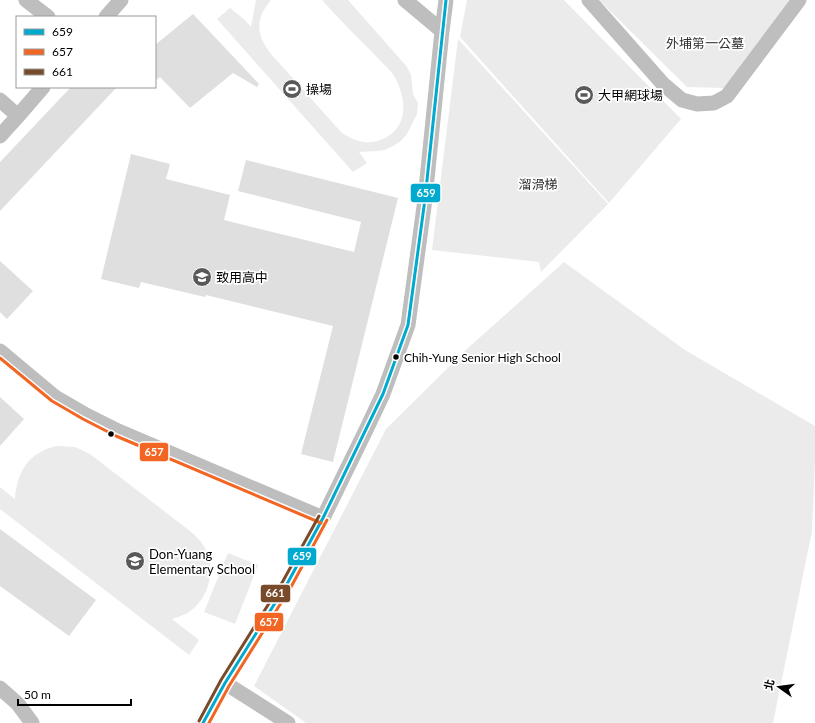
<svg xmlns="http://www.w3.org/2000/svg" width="815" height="723" font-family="Lato,'Noto Sans TC',sans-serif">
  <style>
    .green { fill: #ebebeb }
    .building { fill: #dfdfdf }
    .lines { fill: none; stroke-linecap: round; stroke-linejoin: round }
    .minor { stroke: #bebebe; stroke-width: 15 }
    .bus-1-casing { stroke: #fff; stroke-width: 6 }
    .bus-2-casing { stroke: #fff; stroke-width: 6 }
    .bus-3-casing { stroke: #fff; stroke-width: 6 }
    .bus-1 { stroke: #00a9ce; stroke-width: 3 }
    .bus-2 { stroke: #f26522; stroke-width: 3 }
    .bus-3 { stroke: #7a4b2a; stroke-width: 3 }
    .bus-dot { fill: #000; stroke: #fff; stroke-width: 1.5 }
    .labels { text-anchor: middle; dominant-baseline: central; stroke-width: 3.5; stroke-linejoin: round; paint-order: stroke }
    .bus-label { font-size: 12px; fill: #000; stroke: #fff; text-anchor: start }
    .park-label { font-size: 13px; fill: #323232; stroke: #fff }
    .poi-label { font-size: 13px; fill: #000; stroke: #fff; text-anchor: start }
    .line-badge { stroke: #fff; stroke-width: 1.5 }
    .badge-label { font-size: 11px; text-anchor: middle; font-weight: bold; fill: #fff }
  </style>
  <rect width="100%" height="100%" fill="#fff"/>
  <!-- green -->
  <path class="green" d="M 256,0 L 271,0 C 255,19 256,35 271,54 L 342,133 C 356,142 370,146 385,138 C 410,125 406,96 394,76 C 389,68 380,61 373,53 C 356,36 338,18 322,0 L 348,0 L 401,60 L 407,67 L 411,75 L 413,94 L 418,103 L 417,114 L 407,134 L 401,141 L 393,146 L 385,150 L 377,151 L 359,152 L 367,163 L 353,172 L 217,19 L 230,8 L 245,20 L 251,27 Z
    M 467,0 L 564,0 L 681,119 L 609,203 L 460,37 Z
    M 599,0 L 797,0 L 724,88 L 687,87 Z
    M 458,39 L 608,204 L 541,272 L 539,262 L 432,250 Z
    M 564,262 L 685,350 L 815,426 L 815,462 L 812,531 L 773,723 L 306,723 L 254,686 L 386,429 L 468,348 Z
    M 57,446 L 75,447 L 90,454 L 190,531 C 195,535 200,540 203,545 C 217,566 210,598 189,612 C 184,615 178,617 172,619 L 199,640 L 189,655 L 0,509 L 0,487 L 15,499 C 17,471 29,452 57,446 Z
    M 228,553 L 258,565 L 235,624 L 204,612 Z"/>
  <!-- building -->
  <path class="building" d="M 193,14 L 259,84 L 257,87 L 233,73 L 190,108 L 160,77 L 155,81 L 155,45 Z
    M 71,87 L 117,87 L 0,211 L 0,162 Z
    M 131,154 L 170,164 L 166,179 L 230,195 L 224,220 L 354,252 L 361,222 L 238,191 L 246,160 L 398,198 L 333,462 L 301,454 L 333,326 L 206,295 L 205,297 L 141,282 L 139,288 L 101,279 Z
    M 0,261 L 33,291 L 7,319 L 0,312 Z
    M 0,397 L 24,419 L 0,446 Z
    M 0,529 L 96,600 L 69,636 L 0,586 Z"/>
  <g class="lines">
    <!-- minor -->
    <path class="minor" d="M 26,0 L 48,17
      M 405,0 L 442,31
      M 589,0 L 663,84 L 682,100 L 697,104 L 714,103 L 727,96 L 799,0
      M 106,17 L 121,0
      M 0,100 L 18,116 L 43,87
      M 0,136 L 18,116
      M 0,351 L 55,397 L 86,415 L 118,431 L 323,518
      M 225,683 L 288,723
      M 0,688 L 18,704 L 32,723
      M 203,723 L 225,683 L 287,584 L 323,518 L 366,430 L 383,394 L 408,325 L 425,199 L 442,31 L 446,0"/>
    <defs>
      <path id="bus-1" d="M 203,723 L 225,683 L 287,584 L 323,518 L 383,394 L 408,325 L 425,199 L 446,0"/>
      <path id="bus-2" d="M 0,358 L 52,401 L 83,419 L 116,436 L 321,523
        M 209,723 L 229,686 L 291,587 L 327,520"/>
      <path id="bus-3" d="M 199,721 L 221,680 L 283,581 L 319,516"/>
    </defs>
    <!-- bus-1 casing -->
    <use href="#bus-1" class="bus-1-casing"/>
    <!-- bus-2 casing -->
    <use href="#bus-2" class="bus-2-casing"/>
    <!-- bus-3 casing -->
    <use href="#bus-3" class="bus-3-casing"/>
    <!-- bus-1 -->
    <use href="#bus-1" class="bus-1"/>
    <!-- bus-2 -->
    <use href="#bus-2" class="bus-2"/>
    <!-- bus-3 -->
    <use href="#bus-3" class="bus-3"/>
  </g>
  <!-- icons -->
  <defs>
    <symbol id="stadium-disc" viewBox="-11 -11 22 22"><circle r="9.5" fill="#595959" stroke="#fff"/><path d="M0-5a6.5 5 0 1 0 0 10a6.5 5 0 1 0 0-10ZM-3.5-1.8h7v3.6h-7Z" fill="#fff"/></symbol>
    <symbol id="school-disc" viewBox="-11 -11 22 22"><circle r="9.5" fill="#595959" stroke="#fff"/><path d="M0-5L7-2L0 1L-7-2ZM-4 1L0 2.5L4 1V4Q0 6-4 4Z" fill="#fff"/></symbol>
  </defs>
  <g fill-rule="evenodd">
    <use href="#stadium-disc" x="281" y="78" width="22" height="22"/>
    <use href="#stadium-disc" x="573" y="84" width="22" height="22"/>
    <use href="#school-disc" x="191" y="266" width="22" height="22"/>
    <use href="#school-disc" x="124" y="550" width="22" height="22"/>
  </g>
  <!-- markers -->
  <g class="bus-dot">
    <circle cx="396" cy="357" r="3.5"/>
    <circle cx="111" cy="434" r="3.5"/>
  </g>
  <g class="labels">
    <!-- bus labels -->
    <g class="bus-label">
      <text x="404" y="357">Chih-Yung Senior High School</text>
    </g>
    <!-- park labels -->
    <g class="park-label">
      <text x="705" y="43">外埔第一公墓</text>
      <text x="538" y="184">溜滑梯</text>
    </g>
    <!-- poi labels -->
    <g class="poi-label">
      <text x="306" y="89">操場</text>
      <text x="598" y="95">大甲網球場</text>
      <text x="216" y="277">致用高中</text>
      <text x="149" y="554">Don-Yuang<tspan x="149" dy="15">Elementary School</tspan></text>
    </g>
  </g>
  <g class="line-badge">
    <rect x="410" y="183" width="31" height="20" rx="4" fill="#00a9ce"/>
    <rect x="139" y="442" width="30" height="20" rx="4" fill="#f26522"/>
    <rect x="287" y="547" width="30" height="19" rx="4" fill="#00a9ce"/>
    <rect x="260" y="584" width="31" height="19" rx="4" fill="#7a4b2a"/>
    <rect x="254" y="612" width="30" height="20" rx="4" fill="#f26522"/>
  </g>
  <g class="badge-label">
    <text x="426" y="197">659</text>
    <text x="154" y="456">657</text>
    <text x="302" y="560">659</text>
    <text x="275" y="597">661</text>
    <text x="269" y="626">657</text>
  </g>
  <!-- legend -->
  <rect x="16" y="16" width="140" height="72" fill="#ffffff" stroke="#999999"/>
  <rect x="24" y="29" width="20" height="6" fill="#00a9ce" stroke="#999999"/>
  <text x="52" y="36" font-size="12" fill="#000000">659</text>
  <rect x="24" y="49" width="20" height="6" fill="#f26522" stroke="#999999"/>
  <text x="52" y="56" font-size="12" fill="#000000">657</text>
  <rect x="24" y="69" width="20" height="6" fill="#7a4b2a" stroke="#999999"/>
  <text x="52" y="76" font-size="12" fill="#000000">661</text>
  <!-- north arrow -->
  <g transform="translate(779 687) rotate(284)" stroke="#ffffff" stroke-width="3" paint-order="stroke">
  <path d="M0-3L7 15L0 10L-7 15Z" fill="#000000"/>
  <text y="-6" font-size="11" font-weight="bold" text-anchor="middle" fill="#000000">北</text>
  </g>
  <!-- scale -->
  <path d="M18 699v6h113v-6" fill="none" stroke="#000000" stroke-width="2"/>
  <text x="24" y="699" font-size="12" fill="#000000" stroke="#ffffff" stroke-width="3" paint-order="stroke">50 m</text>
</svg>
